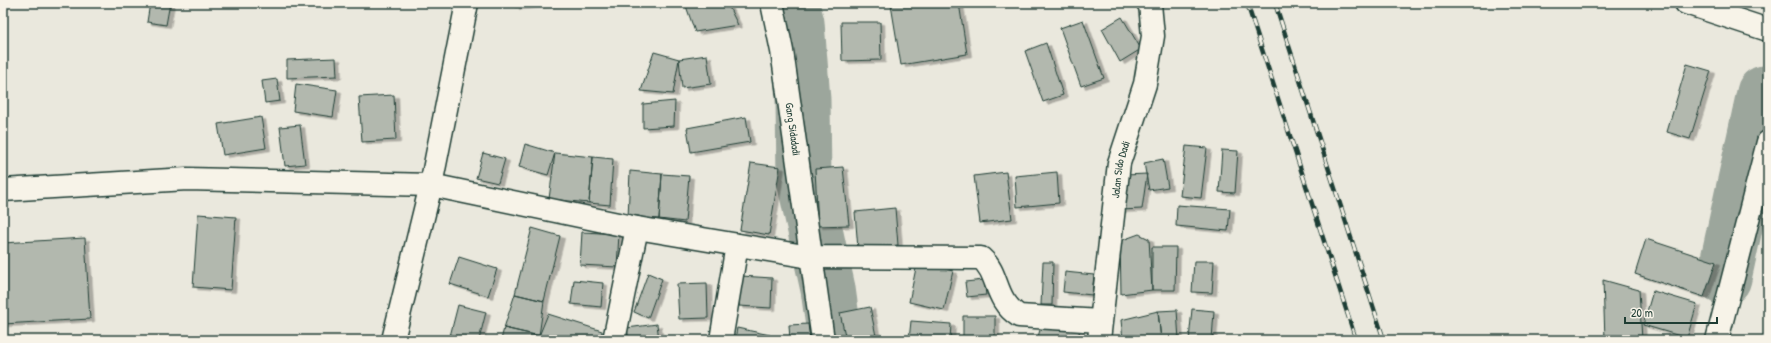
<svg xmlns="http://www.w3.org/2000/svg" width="1771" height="343" font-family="'Patrick Hand',sans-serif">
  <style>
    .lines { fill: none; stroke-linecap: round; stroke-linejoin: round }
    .river { stroke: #9ca69c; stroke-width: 55 }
    .building { fill: #b2b8ae; stroke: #1f3d34; filter: url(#shadow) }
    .minor-casing { stroke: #1f3d34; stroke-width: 25 }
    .major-casing { stroke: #1f3d34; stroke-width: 25 }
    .minor { stroke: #f7f3e8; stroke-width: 22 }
    .major { stroke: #f7f3e8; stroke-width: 22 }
    .rail-casing { stroke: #1f3d34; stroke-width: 4.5 }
    .rail { stroke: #f7f3e8; stroke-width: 3; stroke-dasharray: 9; stroke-linecap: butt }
    .labels { text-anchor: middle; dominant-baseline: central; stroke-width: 3; stroke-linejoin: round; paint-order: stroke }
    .street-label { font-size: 11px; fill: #1f3d34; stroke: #f7f3e8 }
  </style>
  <defs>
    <filter id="shadow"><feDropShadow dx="4.5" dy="2.5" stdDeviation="0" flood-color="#0004"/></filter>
  </defs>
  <rect width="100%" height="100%" fill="#eae8dd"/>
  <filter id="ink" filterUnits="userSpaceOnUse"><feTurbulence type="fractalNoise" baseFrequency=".025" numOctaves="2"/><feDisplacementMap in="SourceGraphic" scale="8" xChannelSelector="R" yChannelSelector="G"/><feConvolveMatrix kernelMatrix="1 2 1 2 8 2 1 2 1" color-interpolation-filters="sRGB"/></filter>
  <g filter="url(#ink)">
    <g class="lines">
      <!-- river -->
      <path class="river" d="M 791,3 L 797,23 L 803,100 L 804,180 L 828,289 L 835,340
        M 1724,278 L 1764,93 L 1768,94"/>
    </g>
    <!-- building -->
    <path class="building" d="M 150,3 L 170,3 L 166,25 L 147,22 Z
      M 515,3 L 564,3 L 515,7 Z
      M 685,3 L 727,3 L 738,25 L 695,32 Z
      M 906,3 L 959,3 L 967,54 L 901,65 L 891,5 Z
      M 1122,17 L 1141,49 L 1120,62 L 1102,29 Z
      M 1083,20 L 1104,78 L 1081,86 L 1060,28 Z
      M 841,22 L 880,22 L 881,60 L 842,61 Z
      M 1046,43 L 1063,95 L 1043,102 L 1025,51 Z
      M 654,52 L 679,59 L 673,94 L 641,91 Z
      M 707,55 L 711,84 L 682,88 L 679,59 Z
      M 336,58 L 337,76 L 287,78 L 287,60 Z
      M 1687,64 L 1711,71 L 1690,139 L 1667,132 Z
      M 277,79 L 280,101 L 265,103 L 262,81 Z
      M 296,84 L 337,90 L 333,117 L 293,111 Z
      M 394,95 L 396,140 L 362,142 L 359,97 Z
      M 675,101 L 674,126 L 643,128 L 643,104 Z
      M 261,117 L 266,148 L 223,155 L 218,124 Z
      M 746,117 L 750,142 L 691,152 L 687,128 Z
      M 300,125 L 305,164 L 285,166 L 280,127 Z
      M 525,144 L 555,153 L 548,175 L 519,167 Z
      M 1186,146 L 1207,148 L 1201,198 L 1180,196 Z
      M 1222,150 L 1238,151 L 1235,193 L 1219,192 Z
      M 483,153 L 505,159 L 498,183 L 476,178 Z
      M 555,153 L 593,157 L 589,203 L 549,199 Z
      M 593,157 L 613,159 L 610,205 L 589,203 Z
      M 1163,159 L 1168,187 L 1149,190 L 1144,163 Z
      M 751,163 L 780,167 L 769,235 L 740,230 Z
      M 843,167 L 849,225 L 818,226 L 815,169 Z
      M 630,171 L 662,174 L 659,219 L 628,218 Z
      M 1006,172 L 1012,219 L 980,223 L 974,176 Z
      M 1057,172 L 1059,203 L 1017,207 L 1015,176 Z
      M 662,174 L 689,176 L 685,222 L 659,219 Z
      M 1147,174 L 1142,209 L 1120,210 L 1125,175 Z
      M 1177,205 L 1230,209 L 1228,231 L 1176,226 Z
      M 895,208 L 898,245 L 858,249 L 855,212 Z
      M 198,214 L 236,217 L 231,290 L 193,287 Z
      M 532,228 L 560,236 L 544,301 L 515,294 Z
      M 582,232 L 619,234 L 617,267 L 580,265 Z
      M 1139,234 L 1149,239 L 1152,290 L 1121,294 L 1120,241 Z
      M 85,238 L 90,319 L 3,324 L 3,243 Z
      M 1646,239 L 1716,262 L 1704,297 L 1635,274 Z
      M 1152,247 L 1176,247 L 1175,290 L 1152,290 Z
      M 459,257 L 497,269 L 488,296 L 450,284 Z
      M 1194,261 L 1214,261 L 1212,293 L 1192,292 Z
      M 1043,262 L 1053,262 L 1052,305 L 1041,305 Z
      M 917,263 L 953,271 L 944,310 L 909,302 Z
      M 1065,272 L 1094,275 L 1092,295 L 1063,292 Z
      M 648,273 L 662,279 L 648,318 L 634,312 Z
      M 741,276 L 772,278 L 771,308 L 739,306 Z
      M 574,280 L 603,283 L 601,307 L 571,304 Z
      M 984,280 L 986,295 L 967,297 L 965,282 Z
      M 1603,280 L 1639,290 L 1642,340 L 1605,340 Z
      M 707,283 L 708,318 L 679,319 L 677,284 Z
      M 1653,291 L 1697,304 L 1687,338 L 1643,325 Z
      M 515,294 L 544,301 L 539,336 L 504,328 Z
      M 458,305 L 486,312 L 479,340 L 449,340 Z
      M 870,307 L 876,336 L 857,340 L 846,340 L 840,313 Z
      M 1192,309 L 1214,311 L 1212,340 L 1189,340 Z
      M 1177,310 L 1179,340 L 1161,340 L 1158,311 Z
      M 1158,311 L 1161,340 L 1123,340 L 1121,320 Z
      M 548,314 L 602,331 L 601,340 L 555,340 L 539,336 Z
      M 963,316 L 995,316 L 995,340 L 963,340 Z
      M 1043,320 L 1080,330 L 1077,340 L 1037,340 Z
      M 911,321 L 951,324 L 950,340 L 909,340 Z
      M 657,324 L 659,340 L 629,340 L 627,328 Z
      M 808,324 L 810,340 L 790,340 L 789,325 Z
      M 504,328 L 539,336 L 538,340 L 501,340 Z
      M 737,328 L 770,335 L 769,340 L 735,340 Z
      M 679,337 L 708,338 L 708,340 L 679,340 Z"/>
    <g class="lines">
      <defs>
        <g id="minor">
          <path id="s1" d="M 772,3 L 782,51 L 823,340"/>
          <path d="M 1686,3 L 1768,30"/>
          <path d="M 3,190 L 187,179 L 431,185 L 637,228 L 810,257 L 981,258 C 1000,274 993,299 1019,316 L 1100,321"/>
          <path d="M 393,340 L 431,185 L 467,3"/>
          <path d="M 614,340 L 637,228"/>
          <path d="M 721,340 L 737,245"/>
          <path id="s2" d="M 1099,340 L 1119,163 L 1145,84 L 1153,36 L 1150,4 L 1148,3"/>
        </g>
        <path id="major" d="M 1717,340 L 1768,142"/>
      </defs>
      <!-- minor casing -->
      <use href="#minor" class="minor-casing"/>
      <!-- major casing -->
      <use href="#major" class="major-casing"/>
      <!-- minor -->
      <use href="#minor" class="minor"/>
      <!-- major -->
      <use href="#major" class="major"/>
      <defs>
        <path id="rail" d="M 1247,3 L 1356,340
          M 1275,3 L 1384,340"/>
      </defs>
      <!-- rail casing -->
      <use href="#rail" class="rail-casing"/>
      <!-- rail -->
      <use href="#rail" class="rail"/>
    </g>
  </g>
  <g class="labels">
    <!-- street labels -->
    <g class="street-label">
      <text stroke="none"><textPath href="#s1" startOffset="128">Gang Sidadadi</textPath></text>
      <text stroke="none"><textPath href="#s2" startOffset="172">Jalan Sido Dadi</textPath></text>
    </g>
  </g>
  <!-- margin -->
  <rect width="1771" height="343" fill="none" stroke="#f7f3e8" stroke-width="16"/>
  <rect x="8" y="8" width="1755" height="327" fill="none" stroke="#1f3d34" stroke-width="1.5" filter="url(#ink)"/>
  <!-- scale -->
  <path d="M1625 317v6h92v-6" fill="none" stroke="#1f3d34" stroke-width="2"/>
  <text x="1631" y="317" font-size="12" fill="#1f3d34" stroke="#f7f3e8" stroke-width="3" paint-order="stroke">20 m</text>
</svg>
